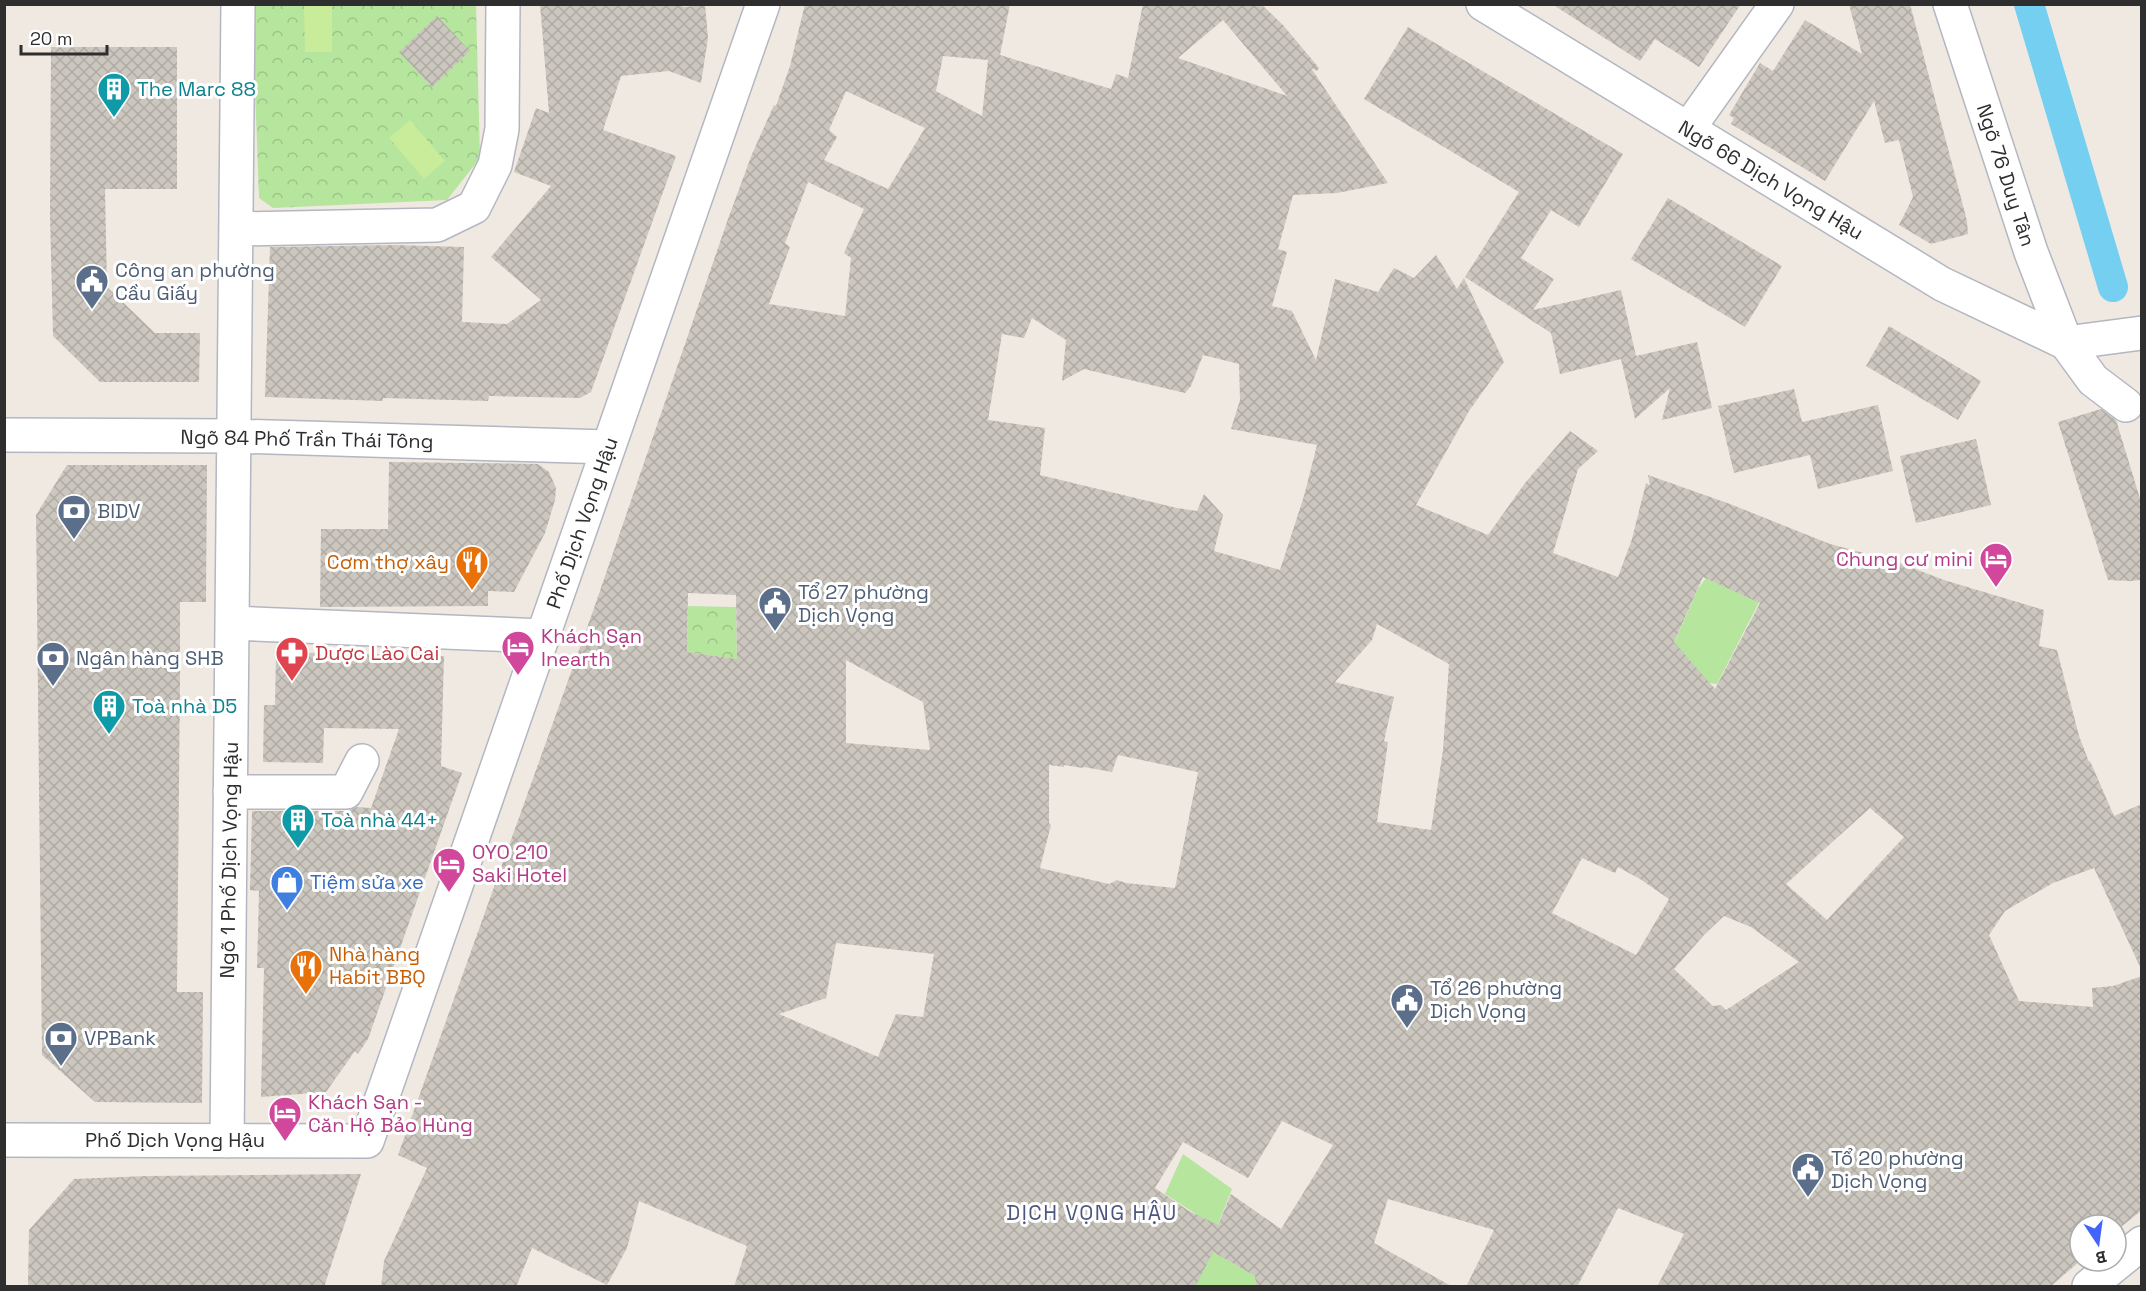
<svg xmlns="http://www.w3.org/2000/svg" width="2146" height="1291" font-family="'Space Grotesk',sans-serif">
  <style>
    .park { fill: url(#park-crowns) }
    .garden { fill: #b6e59e }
    .pitch { fill: #c9ec9a }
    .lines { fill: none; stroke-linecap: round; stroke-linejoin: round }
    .canal { stroke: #75cff0; stroke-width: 30 }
    .building { fill: url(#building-cross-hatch); fill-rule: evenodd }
    .minor-casing { stroke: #b4b7c1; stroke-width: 36 }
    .minor { stroke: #fff; stroke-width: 33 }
    .labels { text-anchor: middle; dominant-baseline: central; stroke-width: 6; stroke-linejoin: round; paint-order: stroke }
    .culture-label { font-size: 20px; fill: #0d838f; stroke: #fff; text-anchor: start }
    .street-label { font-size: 20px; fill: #2e2e2e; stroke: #fff }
    .service-label { font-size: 20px; fill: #4e5e75; stroke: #fff; text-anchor: start }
    .hotel-label { font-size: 20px; fill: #b23c85; stroke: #fff; text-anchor: start }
    .food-label { font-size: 20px; fill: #c56008; stroke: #fff; text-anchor: end }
    .health-label { font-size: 20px; fill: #be3a42; stroke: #fff; text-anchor: start }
    .shop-label { font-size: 20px; fill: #366cbe; stroke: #fff; text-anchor: start }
    .neighbourhood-label { font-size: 21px; letter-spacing: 1.5px; fill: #4d5680; stroke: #fff }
  </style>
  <defs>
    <pattern id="park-crowns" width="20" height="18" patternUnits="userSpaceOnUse" patternTransform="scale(1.5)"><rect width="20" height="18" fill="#b6e59e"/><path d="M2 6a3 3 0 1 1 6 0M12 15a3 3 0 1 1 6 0" fill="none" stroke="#9dc588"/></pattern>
    <pattern id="building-cross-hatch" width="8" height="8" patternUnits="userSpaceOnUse" patternTransform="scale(1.5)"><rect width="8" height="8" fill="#cbc7bf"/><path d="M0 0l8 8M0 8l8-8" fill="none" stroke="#afaba4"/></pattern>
  </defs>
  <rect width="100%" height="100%" fill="#efe9e1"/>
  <!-- park -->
  <path class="park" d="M 255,4 L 476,5 L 480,158 L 447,200 L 273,208 L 259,198 L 252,8 Z
    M 688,606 L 736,607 L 737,659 L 687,652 Z"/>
  <!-- garden -->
  <path class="garden" d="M 1774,573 L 1717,684 L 1709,683 L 1673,645 L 1698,589 L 1706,578 L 1728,588 Z
    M 1183,1154 L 1232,1189 L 1208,1249 L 1255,1276 L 1256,1286 L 1195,1286 L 1196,1214 L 1165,1194 Z"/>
  <!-- pitch -->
  <path class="pitch" d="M 304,5 L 332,5 L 332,52 L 305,52 Z
    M 410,120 L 445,161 L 424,179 L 389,138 Z"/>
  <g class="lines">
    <!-- canal -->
    <path class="canal" d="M 2029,4 L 2113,287"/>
  </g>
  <!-- building -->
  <path class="building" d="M 540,4 L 683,4 L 683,7 L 705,5 L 708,38 L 701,83 L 669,71 L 621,76 L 603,130 L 676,156 L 591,392 L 580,398 L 489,396 L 488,401 L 383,398 L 383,401 L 265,397 L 270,247 L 395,245 L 464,247 L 462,322 L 507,324 L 541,300 L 491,257 L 551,186 L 514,172 L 536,108 L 549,113 Z
    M 805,4 L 1010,4 L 1000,55 L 1111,89 L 1116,74 L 1128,78 L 1143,4 L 1261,4 L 1283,25 L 1319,68 L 1317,71 L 1311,68 L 1388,183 L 1337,193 L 1293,195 L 1278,249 L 1287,252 L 1272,306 L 1292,311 L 1316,360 L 1335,279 L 1378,292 L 1394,268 L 1414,278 L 1436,255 L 1457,289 L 1464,278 L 1504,362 L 1469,411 L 1416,505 L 1488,535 L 1525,483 L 1570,431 L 1598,451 L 1578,469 L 1553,553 L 1618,577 L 1632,539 L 1646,483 L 1650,486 L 1648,475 L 1730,504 L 1830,544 L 1894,561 L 1944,580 L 2044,610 L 2039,646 L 2057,650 L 2079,736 L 2089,762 L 2090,761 L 2114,816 L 2142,804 L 2142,971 L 2094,868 L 2053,883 L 2005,911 L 1989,935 L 2019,1001 L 2093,1007 L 2092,988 L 2113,986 L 2142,976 L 2142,1210 L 2116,1231 L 2116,1225 L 2080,1225 L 2080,1261 L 2050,1287 L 1657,1287 L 1684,1234 L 1618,1208 L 1577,1287 L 1466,1287 L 1494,1230 L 1388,1199 L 1374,1243 L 1453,1287 L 1256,1287 L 1255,1276 L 1213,1252 L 1195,1287 L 734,1287 L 747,1246 L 639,1201 L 627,1248 L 607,1285 L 532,1248 L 516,1287 L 381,1287 L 384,1261 L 427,1168 L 398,1155 L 593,611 L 728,219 L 752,154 L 774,105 L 776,106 L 790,66 ZM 1223,20 L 1287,96 L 1178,58 ZM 943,56 L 988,60 L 982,116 L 936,91 ZM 846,91 L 925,128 L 888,189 L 824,160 L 837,137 L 829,130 ZM 808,182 L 864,209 L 844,253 L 851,258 L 845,316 L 769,304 L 790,247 L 785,243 ZM 1032,318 L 1066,340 L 1062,381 L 1084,369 L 1185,393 L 1191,386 L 1203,355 L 1239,364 L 1240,400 L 1231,429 L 1317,445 L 1304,496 L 1280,570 L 1214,551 L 1223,515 L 1204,494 L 1197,511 L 1177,508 L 1040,475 L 1045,428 L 988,420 L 1002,334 L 1024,338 ZM 1703,577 L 1760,603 L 1715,689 L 1674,642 ZM 688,593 L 736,595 L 737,659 L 687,652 ZM 1377,624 L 1449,664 L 1443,750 L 1431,830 L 1377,822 L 1388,742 L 1384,741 L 1394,697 L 1335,682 L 1372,640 ZM 846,660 L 923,702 L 930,750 L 846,743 ZM 1118,755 L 1198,772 L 1175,888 L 1126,883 L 1117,880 L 1109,884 L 1040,868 L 1051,825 L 1049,823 L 1049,765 L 1064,767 L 1064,765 L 1083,768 L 1084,767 L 1112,772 ZM 1870,808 L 1904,837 L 1827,920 L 1786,884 ZM 1582,858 L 1615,873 L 1618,867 L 1640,879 L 1669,899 L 1636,955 L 1552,913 ZM 1724,916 L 1751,927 L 1799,962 L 1726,1010 L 1721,1005 L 1713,1006 L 1674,969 L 1704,935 ZM 836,943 L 934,954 L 923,1017 L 896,1014 L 878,1057 L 779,1014 L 826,998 ZM 1282,1121 L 1333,1145 L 1281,1229 L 1231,1194 L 1218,1225 L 1189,1211 L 1155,1188 L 1183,1142 L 1248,1178 Z
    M 1552,4 L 1741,4 L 1699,67 L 1655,39 L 1640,61 Z
    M 1849,4 L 1910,4 L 1967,221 L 1968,234 L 1931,244 L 1899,225 L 1913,197 L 1899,140 L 1885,143 L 1874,101 L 1825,181 L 1731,124 L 1734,118 L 1729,115 L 1760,63 L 1773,71 L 1805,20 L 1862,54 Z
    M 437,16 L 470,51 L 432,87 L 399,52 Z
    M 1408,27 L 1623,154 L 1579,227 L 1551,210 L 1521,258 L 1554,279 L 1533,310 L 1621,290 L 1636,356 L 1697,342 L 1712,408 L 1662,420 L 1670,388 L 1635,419 L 1621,359 L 1560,374 L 1551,333 L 1465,277 L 1519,192 L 1364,99 Z
    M 51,47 L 177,47 L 177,189 L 105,189 L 107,287 L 155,333 L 200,333 L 199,382 L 100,382 L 53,336 L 50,215 Z
    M 1668,198 L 1782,266 L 1745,327 L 1631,259 Z
    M 1889,326 L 1981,381 L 1958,420 L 1866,366 Z
    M 1794,389 L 1802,422 L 1878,405 L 1893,471 L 1818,489 L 1810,455 L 1734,473 L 1718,406 Z
    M 2101,409 L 2116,420 L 2142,505 L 2142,580 L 2130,581 L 2108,580 L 2058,422 Z
    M 1976,439 L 1991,505 L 1916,523 L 1900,456 Z
    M 389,462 L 538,464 L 549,472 L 556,488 L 555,500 L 545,533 L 514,592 L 488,591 L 488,606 L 320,607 L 321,529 L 388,529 Z
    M 67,465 L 207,465 L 206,602 L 180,602 L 180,682 L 177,992 L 203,992 L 202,1103 L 95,1102 L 42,1055 L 36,515 Z
    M 276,652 L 444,656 L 441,766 L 462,773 L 368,1039 L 358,1054 L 355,1051 L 326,1092 L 261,1097 L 264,968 L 257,968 L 259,891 L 250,890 L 252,811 L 346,811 L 357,807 L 371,808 L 399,729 L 324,728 L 323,763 L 263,762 L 264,705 L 275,705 Z
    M 361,1174 L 324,1287 L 28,1287 L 29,1230 L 74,1179 L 146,1176 Z"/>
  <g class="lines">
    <defs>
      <path id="minor" d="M 1483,4 L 1942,284 L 2066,343
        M 1950,4 L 2031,252 L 2066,343 L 2093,380 L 2126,405
        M 1688,129 L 1777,4
        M 236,229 L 437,225 L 474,207 L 495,165 L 502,129 L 503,4
        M 2066,343 L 2142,333
        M 4,435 L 233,436 L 608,447
        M 232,623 L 543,636
        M 230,792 L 346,792 L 362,761
        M 4,1140 L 367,1141 L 763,4
        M 227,1141 L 238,4
        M 2089,1286 L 2142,1243"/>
    </defs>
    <!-- minor casing -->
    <use href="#minor" class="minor-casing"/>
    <!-- minor -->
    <use href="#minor" class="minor"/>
  </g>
  <!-- icons -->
  <defs>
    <symbol id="building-pin" viewBox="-11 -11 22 30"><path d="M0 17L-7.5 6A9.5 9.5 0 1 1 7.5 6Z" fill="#0f9aa8" stroke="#fff"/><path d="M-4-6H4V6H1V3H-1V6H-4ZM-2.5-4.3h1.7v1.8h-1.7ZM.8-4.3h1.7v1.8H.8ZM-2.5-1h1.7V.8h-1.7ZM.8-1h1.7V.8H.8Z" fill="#fff"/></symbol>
    <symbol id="civic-pin" viewBox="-11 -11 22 30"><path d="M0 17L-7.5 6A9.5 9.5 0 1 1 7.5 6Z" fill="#5c6f8a" stroke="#fff"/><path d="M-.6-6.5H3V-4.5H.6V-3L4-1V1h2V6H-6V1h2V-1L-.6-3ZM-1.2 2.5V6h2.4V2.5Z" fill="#fff"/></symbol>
    <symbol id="bank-pin" viewBox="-11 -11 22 30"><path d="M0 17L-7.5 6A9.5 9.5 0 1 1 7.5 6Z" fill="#5c6f8a" stroke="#fff"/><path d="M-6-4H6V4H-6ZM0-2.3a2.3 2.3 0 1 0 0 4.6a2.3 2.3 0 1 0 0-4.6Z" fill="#fff"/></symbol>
    <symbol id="hotel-pin" viewBox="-11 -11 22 30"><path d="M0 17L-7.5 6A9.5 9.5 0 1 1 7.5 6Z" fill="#d1479c" stroke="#fff"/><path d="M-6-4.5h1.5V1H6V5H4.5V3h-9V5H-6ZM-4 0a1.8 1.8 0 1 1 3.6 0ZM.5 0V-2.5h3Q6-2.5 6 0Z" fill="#fff"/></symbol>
    <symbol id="restaurant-pin" viewBox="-11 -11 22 30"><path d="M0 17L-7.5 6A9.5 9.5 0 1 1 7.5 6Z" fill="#e8710a" stroke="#fff"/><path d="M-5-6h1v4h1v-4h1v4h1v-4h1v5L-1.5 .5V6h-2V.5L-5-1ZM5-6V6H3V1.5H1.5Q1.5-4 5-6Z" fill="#fff"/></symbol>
    <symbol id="pharmacy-pin" viewBox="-11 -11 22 30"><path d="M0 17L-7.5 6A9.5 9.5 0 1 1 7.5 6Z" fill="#e0444e" stroke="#fff"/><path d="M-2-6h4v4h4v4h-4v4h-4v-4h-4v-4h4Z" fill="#fff"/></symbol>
    <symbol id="shop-pin" viewBox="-11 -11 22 30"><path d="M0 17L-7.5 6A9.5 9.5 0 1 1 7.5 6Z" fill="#3f7fe0" stroke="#fff"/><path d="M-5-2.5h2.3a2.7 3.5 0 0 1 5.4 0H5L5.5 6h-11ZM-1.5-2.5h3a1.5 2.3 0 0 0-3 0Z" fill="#fff"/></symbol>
  </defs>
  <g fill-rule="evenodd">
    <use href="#building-pin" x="95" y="70" width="38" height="52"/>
    <use href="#civic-pin" x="73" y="262" width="38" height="52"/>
    <use href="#bank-pin" x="55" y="492" width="38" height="52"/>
    <use href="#hotel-pin" x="1977" y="540" width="38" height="52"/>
    <use href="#restaurant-pin" x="453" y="543" width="38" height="52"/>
    <use href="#civic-pin" x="756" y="584" width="38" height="52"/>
    <use href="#hotel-pin" x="499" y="628" width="38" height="52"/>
    <use href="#pharmacy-pin" x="273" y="634" width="38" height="52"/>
    <use href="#bank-pin" x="34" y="639" width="38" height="52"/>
    <use href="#building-pin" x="90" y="687" width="38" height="52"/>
    <use href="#building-pin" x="279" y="801" width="38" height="52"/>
    <use href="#hotel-pin" x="430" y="845" width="38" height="52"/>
    <use href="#shop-pin" x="268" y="863" width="38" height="52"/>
    <use href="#restaurant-pin" x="287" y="947" width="38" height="52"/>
    <use href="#civic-pin" x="1388" y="981" width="38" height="52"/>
    <use href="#bank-pin" x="42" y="1019" width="38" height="52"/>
    <use href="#hotel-pin" x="266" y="1094" width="38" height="52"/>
    <use href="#civic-pin" x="1789" y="1150" width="38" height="52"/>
  </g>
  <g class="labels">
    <!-- culture labels -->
    <g class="culture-label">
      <text x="137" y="89">The Marc 88</text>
      <text x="132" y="706">Toà nhà D5</text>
      <text x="321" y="820">Toà nhà 44+</text>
    </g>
    <!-- street labels -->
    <g class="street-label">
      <text transform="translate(2006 175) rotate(72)">Ngõ 76 Duy Tân</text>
      <text transform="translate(1771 180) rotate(31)">Ngõ 66 Dịch Vọng Hậu</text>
      <text transform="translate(307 439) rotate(1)">Ngõ 84 Phố Trần Thái Tông</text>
      <text transform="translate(582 523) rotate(-71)">Phố Dịch Vọng Hậu</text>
      <text transform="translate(229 860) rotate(-89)">Ngõ 1 Phố Dịch Vọng Hậu</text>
      <text x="175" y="1140">Phố Dịch Vọng Hậu</text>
    </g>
    <!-- service labels -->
    <g class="service-label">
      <text x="115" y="270">Công an phường<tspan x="115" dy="23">Cầu Giấy</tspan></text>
      <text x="97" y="511">BIDV</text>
      <text x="798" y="592">Tổ 27 phường<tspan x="798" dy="23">Dịch Vọng</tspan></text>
      <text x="76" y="658">Ngân hàng SHB</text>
      <text x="1430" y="988">Tổ 26 phường<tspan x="1430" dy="23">Dịch Vọng</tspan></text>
      <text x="84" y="1038">VPBank</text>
      <text x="1831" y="1158">Tổ 20 phường<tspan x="1831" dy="23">Dịch Vọng</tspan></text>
    </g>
    <!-- hotel labels -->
    <g class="hotel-label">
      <text x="1973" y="559" text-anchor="end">Chung cư mini</text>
      <text x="541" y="636">Khách Sạn<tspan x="541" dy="23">Inearth</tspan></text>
      <text x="472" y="852">OYO 210<tspan x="472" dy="23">Saki Hotel</tspan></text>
      <text x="308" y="1102">Khách Sạn -<tspan x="308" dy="23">Căn Hộ Bảo Hùng</tspan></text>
    </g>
    <!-- food labels -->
    <g class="food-label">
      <text x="449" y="562">Cơm thợ xây</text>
      <text x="329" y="954" text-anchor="start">Nhà hàng<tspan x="329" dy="23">Habit BBQ</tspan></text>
    </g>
    <!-- health labels -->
    <g class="health-label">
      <text x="315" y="653">Dược Lào Cai</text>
    </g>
    <!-- shop labels -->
    <g class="shop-label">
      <text x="310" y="882">Tiệm sửa xe</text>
    </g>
    <!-- neighbourhood labels -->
    <g class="neighbourhood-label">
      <text x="1092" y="1212">DỊCH VỌNG HẬU</text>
    </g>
  </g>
  <!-- border -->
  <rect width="2146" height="1291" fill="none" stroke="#2e2e2e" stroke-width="12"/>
  <!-- north arrow -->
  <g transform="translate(2098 1243) rotate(167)"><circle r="28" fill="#ffffff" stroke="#ababab" stroke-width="1.5"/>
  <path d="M0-4.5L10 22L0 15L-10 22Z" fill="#4264fb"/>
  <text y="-9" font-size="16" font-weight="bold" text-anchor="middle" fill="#2e2e2e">B</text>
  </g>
  <!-- scale -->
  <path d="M21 45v9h86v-9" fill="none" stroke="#2e2e2e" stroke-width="3"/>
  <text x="30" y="45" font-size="18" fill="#2e2e2e" stroke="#ffffff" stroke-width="4.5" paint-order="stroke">20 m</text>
</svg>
